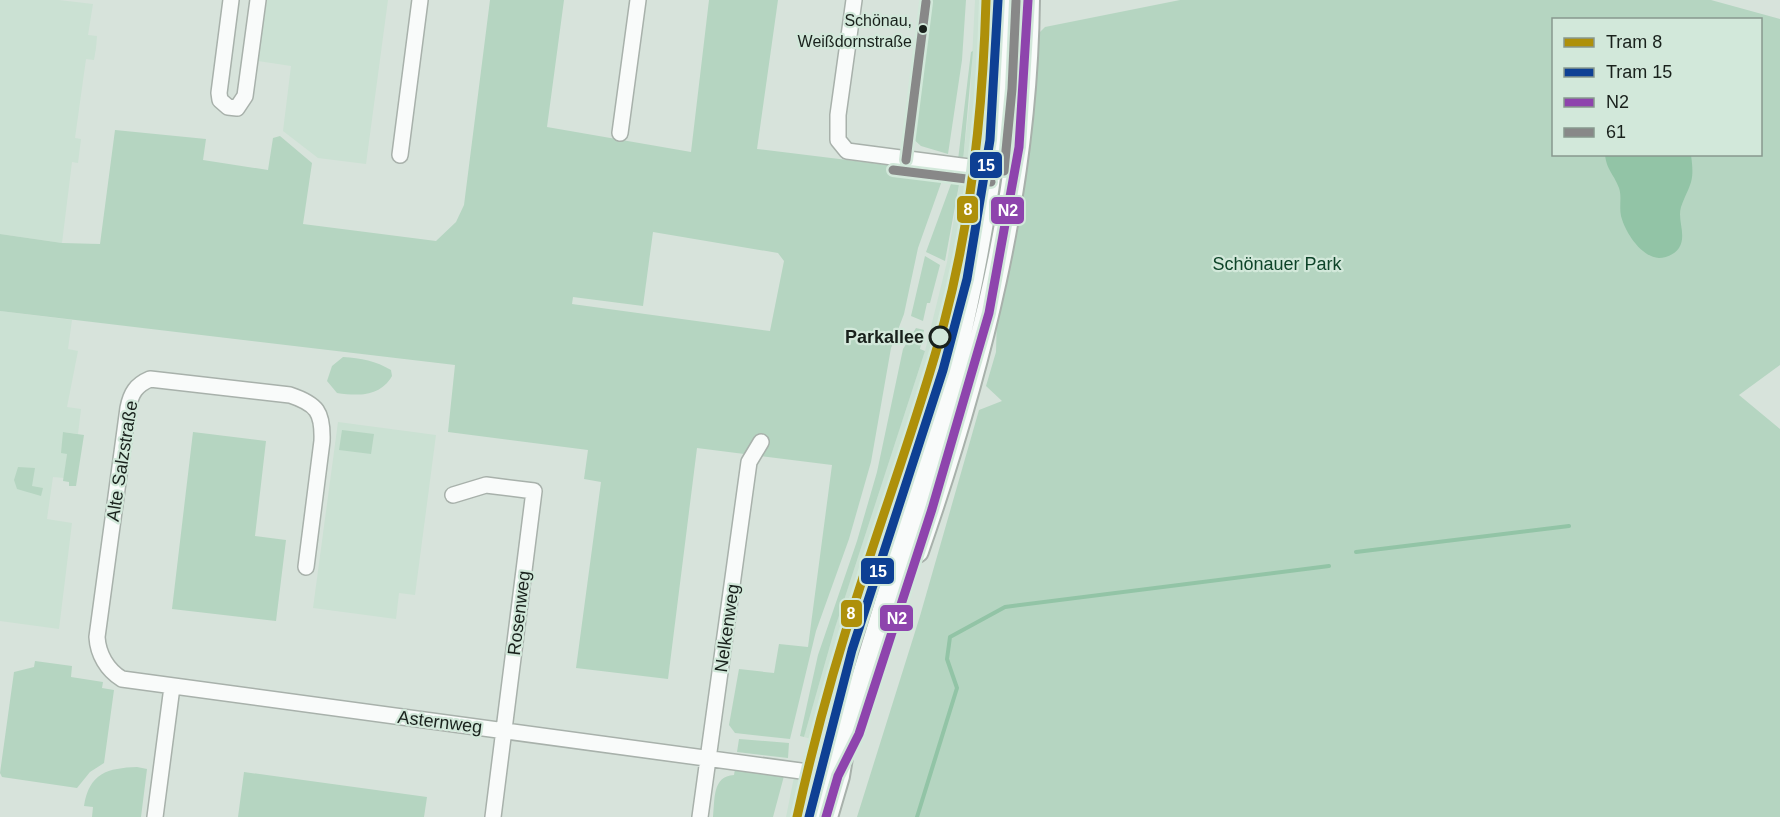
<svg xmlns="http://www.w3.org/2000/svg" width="1780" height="817" font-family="Helvetica,sans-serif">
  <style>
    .built { fill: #cbe1d3 }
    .green { fill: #b5d5c1; fill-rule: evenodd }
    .water { fill: #92c4a6 }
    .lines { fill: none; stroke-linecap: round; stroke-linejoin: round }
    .stream { stroke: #92c4a6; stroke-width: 4 }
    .street-casing { stroke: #a8b1ab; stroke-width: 18 }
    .secondary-casing { stroke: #a8b1ab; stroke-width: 26 }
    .street { stroke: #f9fbfa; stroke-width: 15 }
    .secondary { stroke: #f9fbfa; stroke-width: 22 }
    .bus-1-casing { stroke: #d2e8da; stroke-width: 14 }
    .bus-2-casing { stroke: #d2e8da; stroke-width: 14 }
    .bus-1 { stroke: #8e44ad; stroke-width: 9 }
    .bus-2 { stroke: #888; stroke-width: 9 }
    .tram-1-casing { stroke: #d2e8da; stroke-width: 14 }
    .tram-2-casing { stroke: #d2e8da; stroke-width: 14 }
    .tram-1 { stroke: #ae900a; stroke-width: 9 }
    .tram-2 { stroke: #0e4094; stroke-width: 9 }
    .bus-dot { fill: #19211c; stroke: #d2e8da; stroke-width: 2 }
    .stop-dot { fill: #d2e8da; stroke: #19211c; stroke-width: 3 }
    .labels { text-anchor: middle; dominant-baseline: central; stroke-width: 4.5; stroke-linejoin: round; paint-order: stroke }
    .bus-label { font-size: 16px; fill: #19211c; stroke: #d2e8da; text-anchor: end }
    .park-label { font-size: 18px; fill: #0e4429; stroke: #d2e8da }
    .stop-label { font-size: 18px; font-weight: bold; fill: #19211c; stroke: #d2e8da; text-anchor: end }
    .street-label { font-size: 18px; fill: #19211c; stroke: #d2e8da }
    .line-badge { stroke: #d2e8da; stroke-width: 2 }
    .badge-label { font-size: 16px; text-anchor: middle; font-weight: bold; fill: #fff }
  </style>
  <rect width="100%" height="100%" fill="#d7e3db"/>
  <!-- built -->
  <path class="built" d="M 0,0 L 59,0 L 93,4 L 88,35 L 97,36 L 96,48 L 94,60 L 86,59 L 75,138 L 81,139 L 78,163 L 72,162 L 62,243 L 0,234 Z
    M 267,0 L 388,0 L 366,164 L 318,158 L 283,131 L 291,66 L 258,61 Z
    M 975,0 L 989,0 L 985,92 L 978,156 L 963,161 L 970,98 Z
    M 961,174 L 975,181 L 964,243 L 941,346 L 818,741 L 804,737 L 835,628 L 925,351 L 947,262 Z
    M 0,311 L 72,320 L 68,349 L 78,351 L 67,407 L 81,409 L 78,434 L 63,432 L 67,454 L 64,478 L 53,477 L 47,519 L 72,523 L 59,629 L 0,621 Z
    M 338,422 L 436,435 L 415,595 L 399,593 L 396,619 L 313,608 Z
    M 794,777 L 808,780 L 800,817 L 786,817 Z"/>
  <!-- green -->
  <path class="green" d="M 490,0 L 564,0 L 547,127 L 691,152 L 709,0 L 778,0 L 757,149 L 945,172 L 918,248 L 904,314 L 891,348 L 871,462 L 849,539 L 816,631 L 790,739 L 735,733 L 729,725 L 739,669 L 774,673 L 779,644 L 808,647 L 832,465 L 697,448 L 668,679 L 576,668 L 601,482 L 584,479 L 588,450 L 448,432 L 455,365 L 0,311 L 0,234 L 62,243 L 100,244 L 115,130 L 206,139 L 203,160 L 268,170 L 273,138 L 280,136 L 312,163 L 303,224 L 436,241 L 456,222 L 464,205 ZM 653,232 L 778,253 L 784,261 L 770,331 L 572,304 L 573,297 L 643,306 Z
    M 927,0 L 966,0 L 962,60 L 948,154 L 921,146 L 911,137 L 910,124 L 920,49 L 925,50 L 926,40 L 922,38 Z
    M 989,0 L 998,0 L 982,151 L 978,156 L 985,92 Z
    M 1180,0 L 1711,0 L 1780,19 L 1780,365 L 1739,395 L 1780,429 L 1780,817 L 857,817 L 920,616 L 979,410 L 1002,401 L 986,386 L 996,352 L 997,315 L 1037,35 L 1045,27 ZM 1554,20 L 1760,20 L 1760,154 L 1554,154 Z
    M 973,51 L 963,161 L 958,160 L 971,52 Z
    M 955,173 L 961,174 L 945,261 L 926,252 Z
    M 975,181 L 980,193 L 939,387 L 930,385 L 963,247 Z
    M 925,256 L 940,265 L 930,303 L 927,303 L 923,321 L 911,316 Z
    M 916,328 L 924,330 L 920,349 L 925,351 L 835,628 L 804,737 L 800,736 L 818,655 L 857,541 L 877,472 L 903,349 Z
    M 343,357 C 361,358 376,361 391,370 L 392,376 C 380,397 358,396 337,393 L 327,381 L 332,366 Z
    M 342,430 L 374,434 L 371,454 L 339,450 Z
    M 63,432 L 84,435 L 76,486 L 69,486 L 69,482 L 63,481 L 67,454 L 61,453 Z
    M 193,432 L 266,441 L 255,536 L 286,540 L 276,621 L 172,609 Z
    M 18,467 L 35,468 L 32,486 L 43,488 L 41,496 L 17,489 L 14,480 Z
    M 906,474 L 911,475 L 903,506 L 836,742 L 818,741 L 893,498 L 897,499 Z
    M 35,661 L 72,666 L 71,677 L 103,682 L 102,688 L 114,690 L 104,763 L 90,772 L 77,788 L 2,777 L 0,773 L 14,672 L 34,667 Z
    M 739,739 L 789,743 L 788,758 L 737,752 Z
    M 137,767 L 147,769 L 141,817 L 92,817 L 93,807 L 84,806 C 89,773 108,768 137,767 Z
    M 735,769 L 784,776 L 773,817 L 713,817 C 715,800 712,776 734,775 Z
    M 244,772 L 427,797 L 424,817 L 238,817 Z
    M 808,780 L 818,789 L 819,803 L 815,817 L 800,817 Z"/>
  <!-- water -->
  <path class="water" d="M 1605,155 L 1691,155 C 1695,183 1690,183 1681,207 C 1677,220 1687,235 1679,248 C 1675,254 1666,258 1659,258 C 1641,257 1625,232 1621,216 C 1619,207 1622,196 1619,188 C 1614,174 1607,171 1605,155 Z"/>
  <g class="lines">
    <!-- stream -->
    <path class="stream" d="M 1356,552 L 1569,526
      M 917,817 L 957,688 L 947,659 L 950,637 L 1005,607 L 1329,566"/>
    <defs>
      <path id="street" d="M 231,0 L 219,93 L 220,100 L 228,107 L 237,108 L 245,96 L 258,0
        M 854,0 L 838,115 L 838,140 L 847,151 L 992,170
        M 620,133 L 638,0
        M 400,155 L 420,0
        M 453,495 L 486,485 L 534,491 L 493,817
        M 306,567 L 322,441 C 323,412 317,404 290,395 L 150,379 C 136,385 131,393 128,408 L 97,637 C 98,654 107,670 122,679 L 838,776
        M 155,817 L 172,687
        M 700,817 L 749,462 L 761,442"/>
      <path id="secondary" d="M 917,551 C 979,372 1026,191 1028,0
        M 826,817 L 838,776 L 844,739 C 919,498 999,255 1004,0"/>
    </defs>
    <!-- street casing -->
    <use href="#street" class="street-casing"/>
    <!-- secondary casing -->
    <use href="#secondary" class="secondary-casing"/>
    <!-- street -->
    <use href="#street" class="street"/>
    <!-- secondary -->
    <use href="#secondary" class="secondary"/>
    <defs>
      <path id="bus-1" d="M 826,817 L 838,776 L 859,734 L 932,509 L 989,313 L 1019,147 L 1028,0"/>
      <path id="bus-2" d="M 906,160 L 926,2
        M 893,170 L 991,182
        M 1004,171 L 1012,89 L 1016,1"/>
    </defs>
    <!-- bus-1 casing -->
    <use href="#bus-1" class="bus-1-casing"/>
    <!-- bus-2 casing -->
    <use href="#bus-2" class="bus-2-casing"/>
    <!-- bus-1 -->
    <use href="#bus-1" class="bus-1"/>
    <!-- bus-2 -->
    <use href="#bus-2" class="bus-2"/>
    <defs>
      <path id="tram-1" d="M 797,817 C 814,740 834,665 859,590 C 887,501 920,413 944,323 C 972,217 983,109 986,0"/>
      <path id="tram-2" d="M 809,817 L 852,650 L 943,370 L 967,279 L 990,140 L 998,0"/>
    </defs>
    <!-- tram-1 casing -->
    <use href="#tram-1" class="tram-1-casing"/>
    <!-- tram-2 casing -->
    <use href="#tram-2" class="tram-2-casing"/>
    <!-- tram-1 -->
    <use href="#tram-1" class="tram-1"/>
    <!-- tram-2 -->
    <use href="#tram-2" class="tram-2"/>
  </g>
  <!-- markers -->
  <circle class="bus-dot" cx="923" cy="29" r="5"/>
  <circle class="stop-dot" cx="940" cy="337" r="10"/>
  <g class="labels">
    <!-- bus labels -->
    <g class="bus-label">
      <text x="912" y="20">Schönau,<tspan x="912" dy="21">Weißdornstraße</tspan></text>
    </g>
    <!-- park labels -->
    <g class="park-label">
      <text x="1277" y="264">Schönauer Park</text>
    </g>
    <!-- stop labels -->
    <g class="stop-label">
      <text x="924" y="337">Parkallee</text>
    </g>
    <!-- street labels -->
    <g class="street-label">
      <text transform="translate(122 461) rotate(-81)">Alte Salzstraße</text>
      <text transform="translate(519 613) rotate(-83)">Rosenweg</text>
      <text transform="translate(727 628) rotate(-82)">Nelkenweg</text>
      <text transform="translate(440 722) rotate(7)">Asternweg</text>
    </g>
  </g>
  <g class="line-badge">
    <rect x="969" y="151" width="34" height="28" rx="6" fill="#0e4094"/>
    <rect x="956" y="195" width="23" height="29" rx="6" fill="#ae900a"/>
    <rect x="990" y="196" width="35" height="29" rx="6" fill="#8e44ad"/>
    <rect x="860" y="557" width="35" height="28" rx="6" fill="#0e4094"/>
    <rect x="840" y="599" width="23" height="29" rx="6" fill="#ae900a"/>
    <rect x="879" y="604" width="35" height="28" rx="6" fill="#8e44ad"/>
  </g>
  <g class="badge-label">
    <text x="986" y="171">15</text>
    <text x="968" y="215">8</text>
    <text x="1008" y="216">N2</text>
    <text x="878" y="577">15</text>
    <text x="851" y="619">8</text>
    <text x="897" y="624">N2</text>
  </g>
  <!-- legend -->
  <rect x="1552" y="18" width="210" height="138" fill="#d2e8da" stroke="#88988e" stroke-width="1.5"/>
  <rect x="1564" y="38" width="30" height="9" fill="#ae900a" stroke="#88988e" stroke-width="1.5"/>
  <text x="1606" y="48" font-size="18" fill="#19211c">Tram 8</text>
  <rect x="1564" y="68" width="30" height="9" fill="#0e4094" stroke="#88988e" stroke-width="1.5"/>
  <text x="1606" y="78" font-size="18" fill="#19211c">Tram 15</text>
  <rect x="1564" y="98" width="30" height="9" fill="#8e44ad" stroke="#88988e" stroke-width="1.5"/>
  <text x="1606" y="108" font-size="18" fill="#19211c">N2</text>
  <rect x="1564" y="128" width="30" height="9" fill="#888888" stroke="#88988e" stroke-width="1.5"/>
  <text x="1606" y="138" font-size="18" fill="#19211c">61</text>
</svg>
